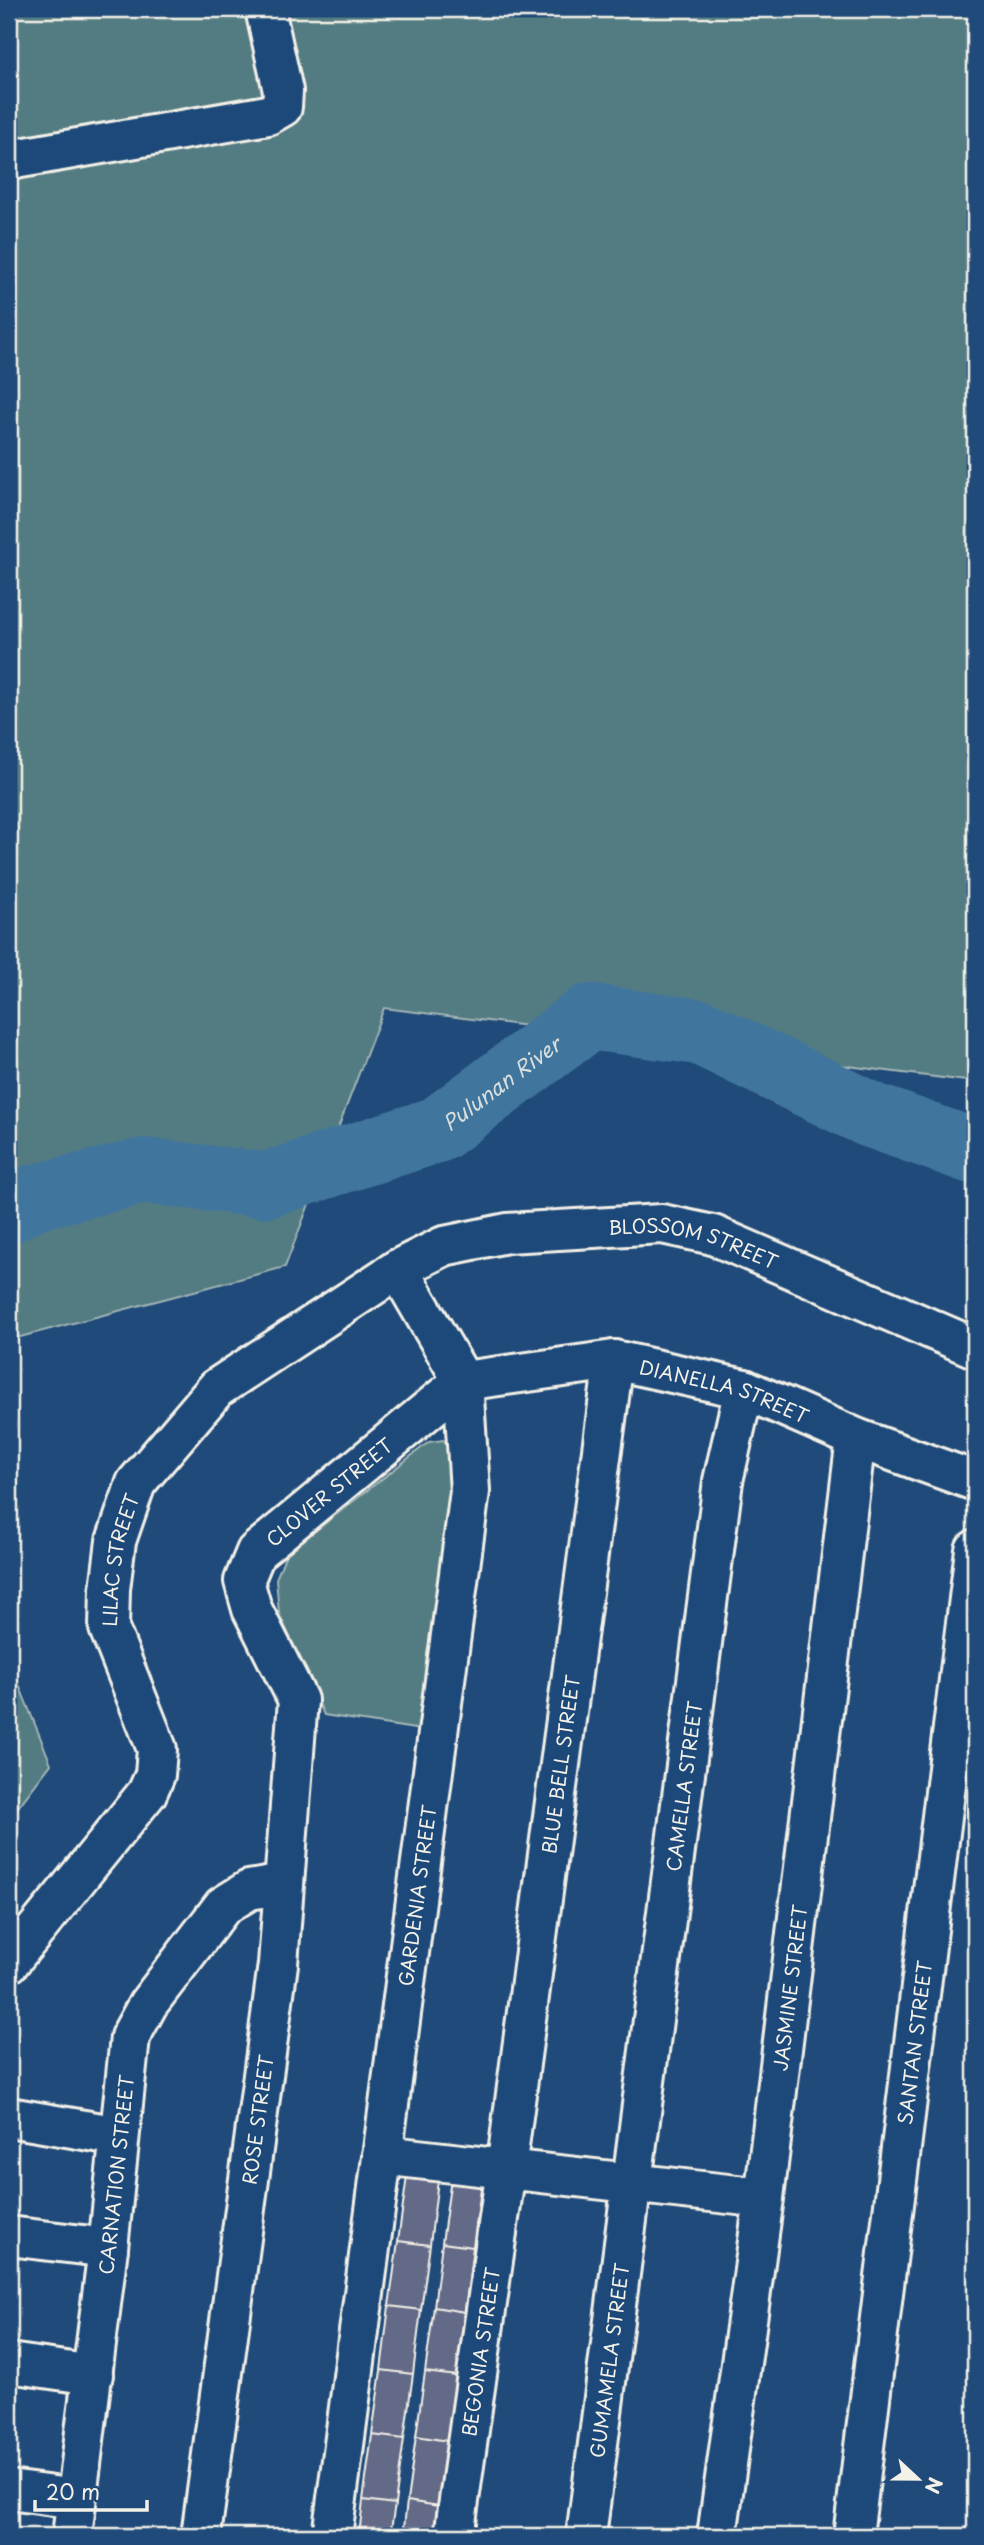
<svg xmlns="http://www.w3.org/2000/svg" width="984" height="2545" font-family="'Playpen Sans',sans-serif">
  <style>
    .green { fill: #527b82; stroke: #a3b6b5; stroke-width: 2 }
    .lines { fill: none; stroke-linecap: round; stroke-linejoin: round }
    .river { stroke: #41769e; stroke-width: 66 }
    .building { fill: #636a87; stroke: #f4f1e8; stroke-width: 2 }
    .minor-casing { stroke: #f4f1e8; stroke-width: 44 }
    .minor { stroke: #1f4a7a; stroke-width: 38 }
    .labels { text-anchor: middle; dominant-baseline: central; stroke-width: 5; stroke-linejoin: round; paint-order: stroke }
    .street-label { font-size: 19px; fill: #f4f1e8; stroke: #1f4a7a }
    .water-label { font-size: 21px; font-style: italic; fill: #d9dfdd; stroke: #1f4a7a }
  </style>
  <rect width="100%" height="100%" fill="#1f4a7a"/>
  <filter id="ink" filterUnits="userSpaceOnUse"><feTurbulence type="fractalNoise" baseFrequency=".0143" numOctaves="2"/><feDisplacementMap in="SourceGraphic" scale="14" xChannelSelector="R" yChannelSelector="G"/><feConvolveMatrix kernelMatrix="1 2 1 2 8 2 1 2 1" color-interpolation-filters="sRGB"/></filter>
  <g filter="url(#ink)">
    <!-- green -->
    <path class="green" d="M 9,9 L 975,9 L 975,1082 L 384,1008 L 285,1267 L 9,1340 Z
      M 443,1440 L 458,1451 L 422,1730 L 324,1715 L 279,1613 L 276,1579 L 286,1554 L 429,1442 Z
      M 9,1660 L 51,1764 L 9,1819 Z"/>
    <g class="lines">
      <!-- river -->
      <path class="river" id="s1" d="M 9,1210 L 31,1198 L 144,1171 L 266,1185 L 439,1129 L 589,1017 L 700,1032 L 871,1115 L 975,1152"/>
    </g>
    <!-- building -->
    <path class="building" d="M 407,2176 L 438,2180 L 430,2245 L 398,2241 Z
      M 451,2178 L 482,2182 L 473,2247 L 442,2243 Z
      M 398,2241 L 430,2245 L 421,2310 L 389,2306 Z
      M 442,2243 L 473,2247 L 465,2312 L 434,2307 Z
      M 389,2306 L 421,2310 L 413,2374 L 381,2370 Z
      M 434,2307 L 465,2312 L 457,2376 L 425,2372 Z
      M 381,2370 L 413,2374 L 404,2439 L 372,2435 Z
      M 425,2372 L 457,2376 L 448,2441 L 416,2436 Z
      M 372,2435 L 404,2439 L 395,2504 L 363,2500 Z
      M 416,2436 L 448,2441 L 439,2506 L 407,2501 Z
      M 363,2500 L 395,2504 L 390,2536 L 359,2536 Z
      M 407,2501 L 439,2506 L 435,2536 L 403,2536 Z"/>
    <g class="lines">
      <defs>
        <g id="minor">
          <path d="M 9,160 L 268,115 L 282,107 L 283,91 L 265,9"/>
          <path id="s2" d="M 9,1963 L 147,1793 L 155,1775 L 157,1749 L 109,1628 L 110,1589 L 116,1541 L 136,1483 L 217,1388 L 398,1269 L 444,1246 L 507,1233 L 662,1224 L 713,1235 L 975,1348"/>
          <path d="M 9,2117 L 119,2136"/>
          <path d="M 382,2155 L 764,2198"/>
          <path d="M 9,2236 L 108,2248"/>
          <path d="M 9,2363 L 93,2375"/>
          <path d="M 9,2490 L 76,2499"/>
          <path id="s3" d="M 72,2536 L 108,2248 L 130,2037 L 148,2004 L 223,1906 L 249,1890 L 284,1884"/>
          <path id="s4" d="M 201,2536 L 278,1964 L 298,1700 L 252,1609 L 244,1581 L 256,1552 L 463,1381 L 614,1360 L 744,1389 L 856,1438 L 975,1481"/>
          <path id="s5" d="M 332,2536 L 470,1491 L 463,1381 L 398,1269"/>
          <path id="s6" d="M 454,2536 L 506,2169 L 614,1360"/>
          <path id="s7" d="M 586,2536 L 723,1481 L 744,1389"/>
          <path id="s8" d="M 717,2536 L 764,2198 L 856,1438"/>
          <path id="s9" d="M 853,2536 L 975,1550"/>
        </g>
      </defs>
      <!-- minor casing -->
      <use href="#minor" class="minor-casing"/>
      <!-- minor -->
      <use href="#minor" class="minor"/>
    </g>
  </g>
  <g class="labels">
    <!-- street labels -->
    <g class="street-label">
      <text stroke="none"><textPath href="#s2" startOffset="1190">BLOSSOM STREET</textPath></text>
      <text stroke="none"><textPath href="#s4" startOffset="1540">DIANELLA STREET</textPath></text>
      <text stroke="none"><textPath href="#s4" startOffset="1099">CLOVER STREET</textPath></text>
      <text stroke="none"><textPath href="#s2" startOffset="464">LILAC STREET</textPath></text>
      <text stroke="none"><textPath href="#s6" startOffset="779">BLUE BELL STREET</textPath></text>
      <text stroke="none"><textPath href="#s7" startOffset="756">CAMELLA STREET</textPath></text>
      <text stroke="none"><textPath href="#s5" startOffset="646">GARDENIA STREET</textPath></text>
      <text stroke="none"><textPath href="#s8" startOffset="553">JASMINE STREET</textPath></text>
      <text stroke="none"><textPath href="#s9" startOffset="497">SANTAN STREET</textPath></text>
      <text stroke="none"><textPath href="#s4" startOffset="420">ROSE STREET</textPath></text>
      <text stroke="none"><textPath href="#s3" startOffset="364">CARNATION STREET</textPath></text>
      <text stroke="none"><textPath href="#s6" startOffset="186">BEGONIA STREET</textPath></text>
      <text stroke="none"><textPath href="#s7" startOffset="177">GUMAMELA STREET</textPath></text>
    </g>
    <!-- water labels -->
    <g class="water-label">
      <text stroke="none"><textPath href="#s1" startOffset="523">Pulunan River</textPath></text>
    </g>
  </g>
  <!-- margin -->
  <rect width="984" height="2545" fill="none" stroke="#1f4a7a" stroke-width="35"/>
  <rect x="18" y="18" width="949" height="2510" fill="none" stroke="#f4f1e8" stroke-width="2.5" filter="url(#ink)"/>
  <!-- north arrow -->
  <g transform="translate(918 2479) rotate(112)" stroke="#1f4a7a" stroke-width="5" paint-order="stroke">
  <path d="M0-5L12 26L0 18L-12 26Z" fill="#f4f1e8"/>
  <text y="-10" font-size="19" font-weight="bold" text-anchor="middle" fill="#f4f1e8">N</text>
  </g>
  <!-- scale -->
  <path d="M35 2500v10h112v-10" fill="none" stroke="#f4f1e8" stroke-width="3.5"/>
  <text x="46" y="2500" font-size="21" fill="#f4f1e8" stroke="#1f4a7a" stroke-width="5" paint-order="stroke">20 m</text>
</svg>
